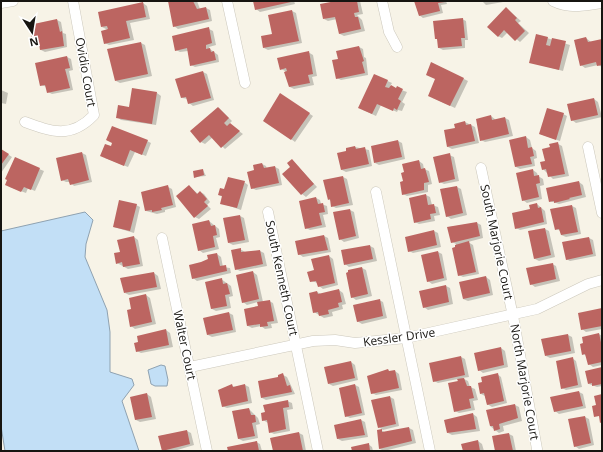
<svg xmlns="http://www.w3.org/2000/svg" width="603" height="452" font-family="'Open Sans',sans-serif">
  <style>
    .water { fill: #c2dff6; stroke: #8fa2b1 }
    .shadow { fill: #0003 }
    .building { fill: #bc6561 }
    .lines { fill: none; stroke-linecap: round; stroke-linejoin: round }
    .street-casing { stroke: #ccc8bc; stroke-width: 11 }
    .street { stroke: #fff; stroke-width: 10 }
    .labels { text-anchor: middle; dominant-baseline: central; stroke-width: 3; stroke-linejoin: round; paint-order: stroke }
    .street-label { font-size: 12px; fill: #171511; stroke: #fff }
  </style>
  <rect width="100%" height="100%" fill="#f7f3e7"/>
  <!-- water -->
  <path class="water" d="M 85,212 L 93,220 L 86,244 L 85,257 L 107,310 L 110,332 L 110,372 L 132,379 L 134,385 L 122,401 L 139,451 L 5,451 L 1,426 L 1,231 Z
    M 161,365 L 165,366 L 168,380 L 167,386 L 155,386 L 151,384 L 148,370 Z"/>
  <!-- shadow -->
  <path class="shadow" d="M 169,1 L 197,1 L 200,9 L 206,8 L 210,10 L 212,21 L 178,29 L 174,26 Z
    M 254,1 L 294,1 L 295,4 L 260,12 L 256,9 Z
    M 341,1 L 360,1 L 363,14 L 357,15 L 362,20 L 365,31 L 344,36 L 340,34 L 337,19 L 328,21 L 324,19 Z
    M 415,1 L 446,1 L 447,4 L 441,5 L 443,13 L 423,18 L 419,15 Z
    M 482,1 L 503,1 L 503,2 L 486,5 Z
    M 143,3 L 147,6 L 150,19 L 130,23 L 134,40 L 109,45 L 105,43 L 108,30 L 102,27 Z
    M 506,8 L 521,21 L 518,23 L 529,33 L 520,42 L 508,32 L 502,38 L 498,36 Z
    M 292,11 L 296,13 L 302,43 L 268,50 L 264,48 Z
    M 462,19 L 466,21 L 468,40 L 465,40 L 465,48 L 443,50 L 439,48 L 438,40 L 436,38 Z
    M 57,20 L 61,22 L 63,33 L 66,34 L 67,47 L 45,52 L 41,50 L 40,45 L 34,43 Z
    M 209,29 L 213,31 L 216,45 L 209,47 L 210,49 L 218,55 L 219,62 L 195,67 L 191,65 L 188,51 L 180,52 L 176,50 Z
    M 537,35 L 570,45 L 563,71 L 530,62 Z
    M 586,38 L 591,42 L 602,40 L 602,67 L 598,65 L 585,68 L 581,65 Z
    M 141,43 L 145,45 L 152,76 L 120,83 L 116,81 Z
    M 359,47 L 363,49 L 364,57 L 366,58 L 368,75 L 341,80 L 337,78 L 339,59 Z
    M 308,52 L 313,55 L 317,76 L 312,77 L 314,85 L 294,89 L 290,87 L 285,71 L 281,69 Z
    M 67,57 L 71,59 L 73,70 L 69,71 L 73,90 L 52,94 L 48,92 L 47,87 L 41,85 Z
    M 432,63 L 468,81 L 455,108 L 433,98 L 437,79 Z
    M 203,72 L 207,74 L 214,100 L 193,106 L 189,103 L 188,99 L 182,98 Z
    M 374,75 L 392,83 L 390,86 L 407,92 L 402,102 L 405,104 L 402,111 L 398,110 L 397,112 L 381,105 L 376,116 L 363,110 Z
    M 1,90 L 8,93 L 6,104 L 1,103 Z
    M 157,93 L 161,96 L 156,125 L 121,120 L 117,117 Z
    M 284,97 L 313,116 L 295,142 L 291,139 Z
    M 594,99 L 598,102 L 602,117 L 576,123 L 572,120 Z
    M 219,108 L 232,121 L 229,124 L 243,134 L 225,149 L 213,137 L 205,144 L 201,142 Z
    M 563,114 L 567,116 L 560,141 L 540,134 Z
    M 491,116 L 496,120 L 505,118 L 509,120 L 513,136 L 485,142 L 481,140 Z
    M 465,122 L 475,127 L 479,143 L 452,149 L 448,147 L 456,128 Z
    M 526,137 L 530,140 L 532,148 L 536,151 L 537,158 L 534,159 L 535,166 L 520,169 L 516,167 Z
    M 147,141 L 151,143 L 146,156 L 135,152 L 128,167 L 105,158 L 112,148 Z
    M 398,141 L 402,143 L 405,159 L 379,165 L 375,163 Z
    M 558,144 L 562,146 L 569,176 L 553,179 L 543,169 L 551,148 Z
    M 355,147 L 369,150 L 372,166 L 346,172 L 342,170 L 348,152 Z
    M 1,150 L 12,157 L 1,173 Z
    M 82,153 L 86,155 L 92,182 L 74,186 L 70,182 L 66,182 L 62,180 L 57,158 Z
    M 449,155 L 454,157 L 459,181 L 444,184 L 440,182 Z
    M 15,159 L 44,171 L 35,191 L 28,188 L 26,193 L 10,187 Z
    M 292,160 L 317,187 L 306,197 L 302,194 Z
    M 419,161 L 423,164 L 424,169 L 429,171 L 432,184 L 428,185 L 428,192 L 407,196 L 403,194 L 404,182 Z
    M 262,164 L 266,166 L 267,169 L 275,167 L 279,169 L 282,185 L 256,190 L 252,188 L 255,171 Z
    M 203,170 L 206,176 L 195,177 Z
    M 533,170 L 537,173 L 538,176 L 543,179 L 544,185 L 540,186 L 542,199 L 527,203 L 523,200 Z
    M 343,177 L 347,179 L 353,205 L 336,208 L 332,206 L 331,201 L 328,199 Z
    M 244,182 L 248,185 L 241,210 L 221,203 L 223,197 L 219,195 Z
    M 579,182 L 583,185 L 586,197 L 559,204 L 550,201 Z
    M 189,186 L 198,194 L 200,192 L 204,194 L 210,202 L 207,205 L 211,209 L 199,219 L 195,217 Z
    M 168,187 L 172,189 L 176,207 L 165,210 L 165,212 L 157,214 L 146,211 Z
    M 457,187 L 461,189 L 467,215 L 451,219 L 447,216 Z
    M 426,195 L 430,197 L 432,205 L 438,207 L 440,215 L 434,216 L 435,221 L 419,224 L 415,222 Z
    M 316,198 L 320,200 L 321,204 L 327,206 L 328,214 L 323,215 L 326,227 L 310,230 L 306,228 Z
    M 537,204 L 545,211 L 547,224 L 520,230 L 516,228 Z
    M 136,205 L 140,207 L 134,233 L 114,227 Z
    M 572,206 L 576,208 L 581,234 L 566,237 L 561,235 L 561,231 L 556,229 Z
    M 350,210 L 354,212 L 359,238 L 344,242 L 340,239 Z
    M 240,216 L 244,218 L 249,242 L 233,245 L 229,243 Z
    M 209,221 L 219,229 L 220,237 L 216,238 L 219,249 L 203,253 L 199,250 Z
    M 477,223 L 481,225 L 483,238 L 468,242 L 473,245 L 479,274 L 463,277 L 459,275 L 456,244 L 452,242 L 449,227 Z
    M 545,229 L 549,231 L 555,257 L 539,261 L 535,259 Z
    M 434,231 L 438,233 L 441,247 L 413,253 L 409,251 Z
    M 324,236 L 328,238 L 331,252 L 303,257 L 299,254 L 296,242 Z
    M 134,237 L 138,240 L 143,266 L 128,269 L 117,263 Z
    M 589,238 L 593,240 L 596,256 L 570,261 L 566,259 Z
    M 370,246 L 374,248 L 377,261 L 349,267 L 345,264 Z
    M 240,249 L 245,252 L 260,251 L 264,253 L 267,266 L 240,271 L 236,269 Z
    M 438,252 L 442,254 L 447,280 L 432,284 L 428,281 Z
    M 217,254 L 221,257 L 223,267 L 230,268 L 231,273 L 197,281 L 193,278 L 202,263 Z
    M 329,256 L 333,259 L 338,285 L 323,289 L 319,286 L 318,283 L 311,281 L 315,271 Z
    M 552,264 L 556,266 L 560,281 L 535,287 L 531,284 Z
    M 362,268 L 366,270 L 372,296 L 356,300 L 352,297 Z
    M 253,272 L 257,275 L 263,302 L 269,301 L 273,303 L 278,323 L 271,324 L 272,328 L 265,329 L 261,326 L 252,328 L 248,326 L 245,310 L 259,307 L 258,302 L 247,305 L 243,302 Z
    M 154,273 L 158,276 L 161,289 L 129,295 L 125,293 Z
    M 486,277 L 490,280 L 493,295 L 468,301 L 463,299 Z
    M 221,279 L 231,286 L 233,296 L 229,297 L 231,308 L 216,311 L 212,309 Z
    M 446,286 L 450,288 L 453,304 L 428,310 L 424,307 Z
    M 339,290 L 343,293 L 346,304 L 342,305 L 343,309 L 332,312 L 333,316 L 324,318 L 314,312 L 317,292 L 321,294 Z
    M 146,295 L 150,298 L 156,324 L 135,329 L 131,326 L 133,310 Z
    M 379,300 L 383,302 L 387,318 L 362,324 L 357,321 Z
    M 602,309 L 602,329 L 586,332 L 582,329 Z
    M 229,313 L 233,315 L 236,332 L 212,337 L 208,335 Z
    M 166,330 L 170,333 L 173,347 L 141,353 L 137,351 Z
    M 599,334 L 602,336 L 602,365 L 593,367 L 589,364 L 587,356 L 583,354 Z
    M 568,335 L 572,337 L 575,353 L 550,358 L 546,356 Z
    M 501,348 L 505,351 L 508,367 L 483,373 L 479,370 Z
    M 461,357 L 465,359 L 469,377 L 462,378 L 468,381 L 470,387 L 475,389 L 478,400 L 473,401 L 475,410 L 459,413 L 455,411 L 458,379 L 438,383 L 434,381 Z
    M 572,358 L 576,361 L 582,387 L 566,390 L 562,388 Z
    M 351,362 L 355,365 L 358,380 L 333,386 L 329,384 Z
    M 602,368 L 602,386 L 597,387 L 589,384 Z
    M 395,371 L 399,374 L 402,390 L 376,395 L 372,393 Z
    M 497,374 L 501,377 L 507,403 L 492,407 L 487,404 L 485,396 L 481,394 Z
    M 283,375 L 287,377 L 295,394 L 266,400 L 262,398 Z
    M 245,385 L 249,387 L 252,403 L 227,408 L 222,406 L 232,386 L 235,387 Z
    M 355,385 L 359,387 L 365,415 L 350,418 L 346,416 L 340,388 Z
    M 579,392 L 583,394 L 586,408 L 559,414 L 555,411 L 552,398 Z
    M 147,394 L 151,397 L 156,419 L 140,422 L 136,420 Z
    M 390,397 L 394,399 L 399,426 L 383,430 L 379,427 Z
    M 287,401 L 292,403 L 293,409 L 287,410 L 290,431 L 274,434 L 270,432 L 268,423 L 263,420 Z
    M 515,405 L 519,407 L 522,421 L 503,426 L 504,431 L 499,433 L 495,430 L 490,426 Z
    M 249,409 L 258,418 L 260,424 L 256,425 L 258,438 L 243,441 L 239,439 Z
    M 473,414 L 477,417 L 480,431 L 452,435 L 448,433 Z
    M 585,417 L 589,419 L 594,445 L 579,449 L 575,446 Z
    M 361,420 L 365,422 L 368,437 L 342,441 L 338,439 Z
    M 409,428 L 413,430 L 416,443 L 384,451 L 380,449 L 381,430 L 386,433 Z
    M 187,431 L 191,433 L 194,445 L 174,451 L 162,450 L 160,436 Z
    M 299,433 L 303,435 L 306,451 L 274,451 Z
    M 509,434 L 513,436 L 516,451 L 496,451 Z
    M 478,441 L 482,444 L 484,451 L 464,451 Z
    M 256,442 L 260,444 L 262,451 L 229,451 Z
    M 368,444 L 372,447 L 373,451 L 353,451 Z"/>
  <!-- building -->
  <path class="building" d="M 168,1 L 193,1 L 197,9 L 206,7 L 209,19 L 173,27 Z
    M 253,1 L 291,1 L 291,2 L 255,10 Z
    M 336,1 L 357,1 L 359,12 L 354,13 L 355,17 L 358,17 L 361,29 L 339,34 L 335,17 L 323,19 L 320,4 Z
    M 414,1 L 445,1 L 445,2 L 438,3 L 440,11 L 419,16 Z
    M 143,2 L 146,17 L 126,21 L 130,38 L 104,44 L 101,31 L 108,29 L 107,26 L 101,27 L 98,12 Z
    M 506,7 L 517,18 L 515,20 L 525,31 L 515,41 L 504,30 L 498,37 L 487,27 Z
    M 292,10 L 299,41 L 263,48 L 261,36 L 272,34 L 268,15 Z
    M 463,18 L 465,38 L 461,38 L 462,46 L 438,48 L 437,39 L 435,39 L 433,21 Z
    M 57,19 L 60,32 L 62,31 L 64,46 L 40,50 L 39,43 L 33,44 L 29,25 Z
    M 209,27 L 212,43 L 206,45 L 206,49 L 210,48 L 211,52 L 214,51 L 216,60 L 190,66 L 187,48 L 175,51 L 172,36 Z
    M 536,34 L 548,37 L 546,45 L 550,46 L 552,38 L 566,41 L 559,70 L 529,63 Z
    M 586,37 L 588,42 L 602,39 L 602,65 L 597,66 L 596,62 L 580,66 L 574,40 Z
    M 141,42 L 148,74 L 115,81 L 107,49 Z
    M 359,46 L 364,61 L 362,62 L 365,73 L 336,79 L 332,60 L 338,59 L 336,51 Z
    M 309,51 L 313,74 L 308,75 L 310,83 L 289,87 L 284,72 L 287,71 L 286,68 L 280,70 L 277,58 Z
    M 67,56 L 70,68 L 65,69 L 70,88 L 47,93 L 45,85 L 40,86 L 35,63 Z
    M 431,62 L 464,78 L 450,106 L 428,96 L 435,79 L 426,75 Z
    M 203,71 L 211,98 L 188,104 L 186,97 L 181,98 L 175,79 Z
    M 374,74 L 388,80 L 385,87 L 389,88 L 391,85 L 396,88 L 397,86 L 403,89 L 398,99 L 401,101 L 397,110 L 394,108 L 393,111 L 377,104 L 372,114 L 358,108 Z
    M 132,88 L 157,92 L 152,124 L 116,118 L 118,105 L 129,107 Z
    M 280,93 L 310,113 L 291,140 L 263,121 Z
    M 594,98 L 598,115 L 571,121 L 567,104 Z
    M 218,107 L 229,118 L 224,123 L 227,126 L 230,123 L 240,131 L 221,148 L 209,135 L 200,143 L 190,131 Z
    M 547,108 L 564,113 L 556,140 L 539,134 Z
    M 491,115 L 492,120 L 505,117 L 509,134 L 480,141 L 476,119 Z
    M 465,121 L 466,125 L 471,124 L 475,141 L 447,147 L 444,130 L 455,128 L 454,124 Z
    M 112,126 L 148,140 L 142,155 L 130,150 L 124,166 L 100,156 L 105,144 L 111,146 L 112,143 L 106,140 Z
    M 526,136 L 528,148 L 532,147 L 534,156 L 530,157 L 532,164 L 515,167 L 509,140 Z
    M 398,140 L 402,157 L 374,163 L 371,146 Z
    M 558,142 L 565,174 L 548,177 L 546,169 L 542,170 L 540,162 L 545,161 L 542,149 L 550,147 L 549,144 Z
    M 355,146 L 356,149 L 365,147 L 369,164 L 341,170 L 337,153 L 346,151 L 346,148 Z
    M 1,149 L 9,154 L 1,165 Z
    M 82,152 L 89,180 L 70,185 L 68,179 L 61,181 L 56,158 Z
    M 450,153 L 455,179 L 439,183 L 433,157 Z
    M 15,157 L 40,168 L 31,190 L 24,187 L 21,192 L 5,185 L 7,180 L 5,179 Z
    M 292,159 L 314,184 L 301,195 L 282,174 L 290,167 L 287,163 Z
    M 419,160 L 421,169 L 425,168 L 429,182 L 424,183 L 424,190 L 402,195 L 400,182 L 403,181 L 401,173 L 404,172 L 402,164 Z
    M 262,163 L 264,168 L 275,166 L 279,183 L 251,189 L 247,172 L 254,170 L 253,165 Z
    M 203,169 L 204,175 L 194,178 L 193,171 Z
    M 533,169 L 534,176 L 539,175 L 540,183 L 536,184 L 539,197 L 522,201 L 516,173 Z
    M 343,176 L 349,203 L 331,207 L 330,199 L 328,200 L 323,180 Z
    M 228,177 L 245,181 L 237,208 L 220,204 L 222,196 L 218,195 L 220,188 L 224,189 Z
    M 579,181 L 582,195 L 569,198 L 570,199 L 554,203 L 554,201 L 549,202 L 546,188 Z
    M 168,185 L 173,205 L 161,208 L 162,210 L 152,212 L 152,210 L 145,211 L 141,192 Z
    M 189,185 L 197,194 L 200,191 L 207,199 L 204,202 L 208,206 L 194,218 L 176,196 Z
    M 457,186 L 463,213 L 446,217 L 440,189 Z
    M 426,194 L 428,205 L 434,204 L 436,213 L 430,214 L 431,219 L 414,223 L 409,198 Z
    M 316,197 L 318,204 L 323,203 L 325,212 L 319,213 L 322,225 L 305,229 L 299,201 Z
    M 119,200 L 137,204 L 130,231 L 113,227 Z
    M 537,203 L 538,208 L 541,207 L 544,222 L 515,229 L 512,213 L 530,209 L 529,205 Z
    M 572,205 L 578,232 L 561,235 L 559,229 L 555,230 L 550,209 Z
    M 350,209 L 356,236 L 339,240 L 333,212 Z
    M 240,215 L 245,240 L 228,243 L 223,218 Z
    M 209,220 L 211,226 L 215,225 L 217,235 L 213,236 L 215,247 L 198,251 L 192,224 Z
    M 477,222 L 480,236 L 451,243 L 447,227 Z
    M 545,228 L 551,255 L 534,259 L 528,231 Z
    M 434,230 L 437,245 L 408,252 L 405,237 Z
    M 324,235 L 328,250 L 298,255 L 295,241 Z
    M 134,236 L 140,264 L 123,267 L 122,262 L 116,264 L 114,253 L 120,252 L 117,240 Z
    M 589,237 L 593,254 L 566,260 L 562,242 Z
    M 469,241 L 476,272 L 458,276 L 452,248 L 455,247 L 455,245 Z
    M 370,245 L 373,259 L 344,265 L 341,250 Z
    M 241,248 L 241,252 L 260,250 L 263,264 L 235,270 L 231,250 Z
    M 438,251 L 444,278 L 427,282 L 421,255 Z
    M 217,253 L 220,266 L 226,265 L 227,271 L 192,279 L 189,265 L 201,262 L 208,259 L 207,255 Z
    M 329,255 L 335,283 L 318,287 L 316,281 L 310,282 L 307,272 L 314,270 L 311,259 Z
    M 553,263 L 556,279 L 530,285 L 526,268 Z
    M 362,267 L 368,294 L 351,298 L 346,273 L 348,272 L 348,270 Z
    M 253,271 L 259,299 L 242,303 L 236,275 Z
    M 154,272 L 157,287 L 124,293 L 120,278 Z
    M 486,276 L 490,293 L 463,299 L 459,282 Z
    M 222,278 L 223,284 L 227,283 L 230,294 L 225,295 L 227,306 L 211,309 L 205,282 Z
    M 446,285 L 449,302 L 423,308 L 419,291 Z
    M 339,289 L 342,302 L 338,303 L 339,307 L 328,310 L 329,314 L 319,316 L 318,312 L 313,313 L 309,293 L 317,291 L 318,294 Z
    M 146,294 L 152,322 L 130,327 L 127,310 L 131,309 L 129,298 Z
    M 380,299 L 383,316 L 357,322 L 353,305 Z
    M 270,300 L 274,321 L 267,322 L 268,326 L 260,327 L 260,324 L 247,326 L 244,309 L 258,306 L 257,302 Z
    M 602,308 L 602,326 L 581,330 L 578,313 Z
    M 229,312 L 233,330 L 207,335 L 203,318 Z
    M 166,329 L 169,345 L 136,352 L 134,343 L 138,342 L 137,336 Z
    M 599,333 L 602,347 L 602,362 L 588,365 L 585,354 L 582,355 L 580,344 L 583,343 L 582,337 Z
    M 568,334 L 571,351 L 545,356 L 541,339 Z
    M 501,347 L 504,365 L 478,371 L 474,353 Z
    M 461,356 L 465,375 L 433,382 L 429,363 Z
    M 573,357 L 578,385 L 561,389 L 556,361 Z
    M 351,361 L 355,378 L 328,384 L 324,367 Z
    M 602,367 L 602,384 L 592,386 L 592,383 L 588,384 L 585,371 Z
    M 388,369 L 389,371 L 395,370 L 399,388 L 371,394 L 367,376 Z
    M 283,373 L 287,386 L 290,385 L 292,392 L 261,398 L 258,381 L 278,377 L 278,375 Z
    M 498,373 L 504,401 L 487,405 L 484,393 L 480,394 L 478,383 L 482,382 L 481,377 Z
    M 464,378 L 467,386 L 471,386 L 474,398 L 469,399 L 471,408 L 454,412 L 448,383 L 458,381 L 457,379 Z
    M 232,384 L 233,387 L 245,384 L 248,401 L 222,407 L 218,390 Z
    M 355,384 L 362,413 L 345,417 L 339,388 Z
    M 579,391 L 583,406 L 554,412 L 550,397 Z
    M 147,393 L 152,417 L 135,420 L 130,397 Z
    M 602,394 L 602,422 L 600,423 L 599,416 L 594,417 L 592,406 L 596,405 L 594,396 Z
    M 390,396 L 396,424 L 378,428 L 371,400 Z
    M 288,400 L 289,407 L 283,408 L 286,429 L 269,433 L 267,420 L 262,421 L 261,413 L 265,412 L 263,405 Z
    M 515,404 L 518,418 L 499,424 L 500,429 L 494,431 L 493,426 L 490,426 L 486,410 Z
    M 249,408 L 251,415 L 255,415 L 256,422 L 252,423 L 255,436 L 238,439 L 232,411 Z
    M 473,413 L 476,429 L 447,433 L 444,420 Z
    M 585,416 L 591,443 L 574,447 L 568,419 Z
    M 361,419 L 365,435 L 337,439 L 334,425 Z
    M 409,427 L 412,441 L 379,449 L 377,430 L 382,429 L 382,432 Z
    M 187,430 L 190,444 L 162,451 L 158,436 Z
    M 299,432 L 303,451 L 273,451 L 270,438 Z
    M 509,433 L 513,451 L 495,451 L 492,436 Z
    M 478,440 L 480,451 L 463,451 L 461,444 Z
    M 257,441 L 259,451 L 228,451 L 227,447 Z
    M 369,443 L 370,451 L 352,451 L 351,447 Z"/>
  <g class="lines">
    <defs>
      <path id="street" d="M 227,1 L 245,83
        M 382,1 L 389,32 L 397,47
        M 553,1 C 569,9 585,6 602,3
        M 1,3 L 13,1
        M 25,122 C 52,132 71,139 94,115 L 73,1
        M 588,147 L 602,213
        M 481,168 L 513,316 L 537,449
        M 376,192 L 430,451
        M 268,212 L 318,451
        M 162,238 L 207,451
        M 190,367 L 313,341 L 335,340 L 355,343 L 406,338 L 537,309 L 588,284 L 602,280"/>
    </defs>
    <!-- street casing -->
    <use href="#street" class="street-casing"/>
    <!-- street -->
    <use href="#street" class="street"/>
  </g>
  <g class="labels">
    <!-- street labels -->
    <g class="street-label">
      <text transform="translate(86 72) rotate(80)">Ovidio Court</text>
      <text transform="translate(497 242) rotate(78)">South Marjorie Court</text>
      <text transform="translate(282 278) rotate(78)">South Kenneth Court</text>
      <text transform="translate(399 337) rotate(-8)">Kessler Drive</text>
      <text transform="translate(185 345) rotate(78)">Walter Court</text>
      <text transform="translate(525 382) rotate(80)">North Marjorie Court</text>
    </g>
  </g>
  <!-- border -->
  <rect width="603" height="452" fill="none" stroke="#171511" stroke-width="4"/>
  <!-- north arrow -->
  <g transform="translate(32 32) rotate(168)" stroke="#ffffff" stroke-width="3" paint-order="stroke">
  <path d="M0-3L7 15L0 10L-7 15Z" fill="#171511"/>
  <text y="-6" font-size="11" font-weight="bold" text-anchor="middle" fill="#171511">N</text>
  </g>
</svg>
